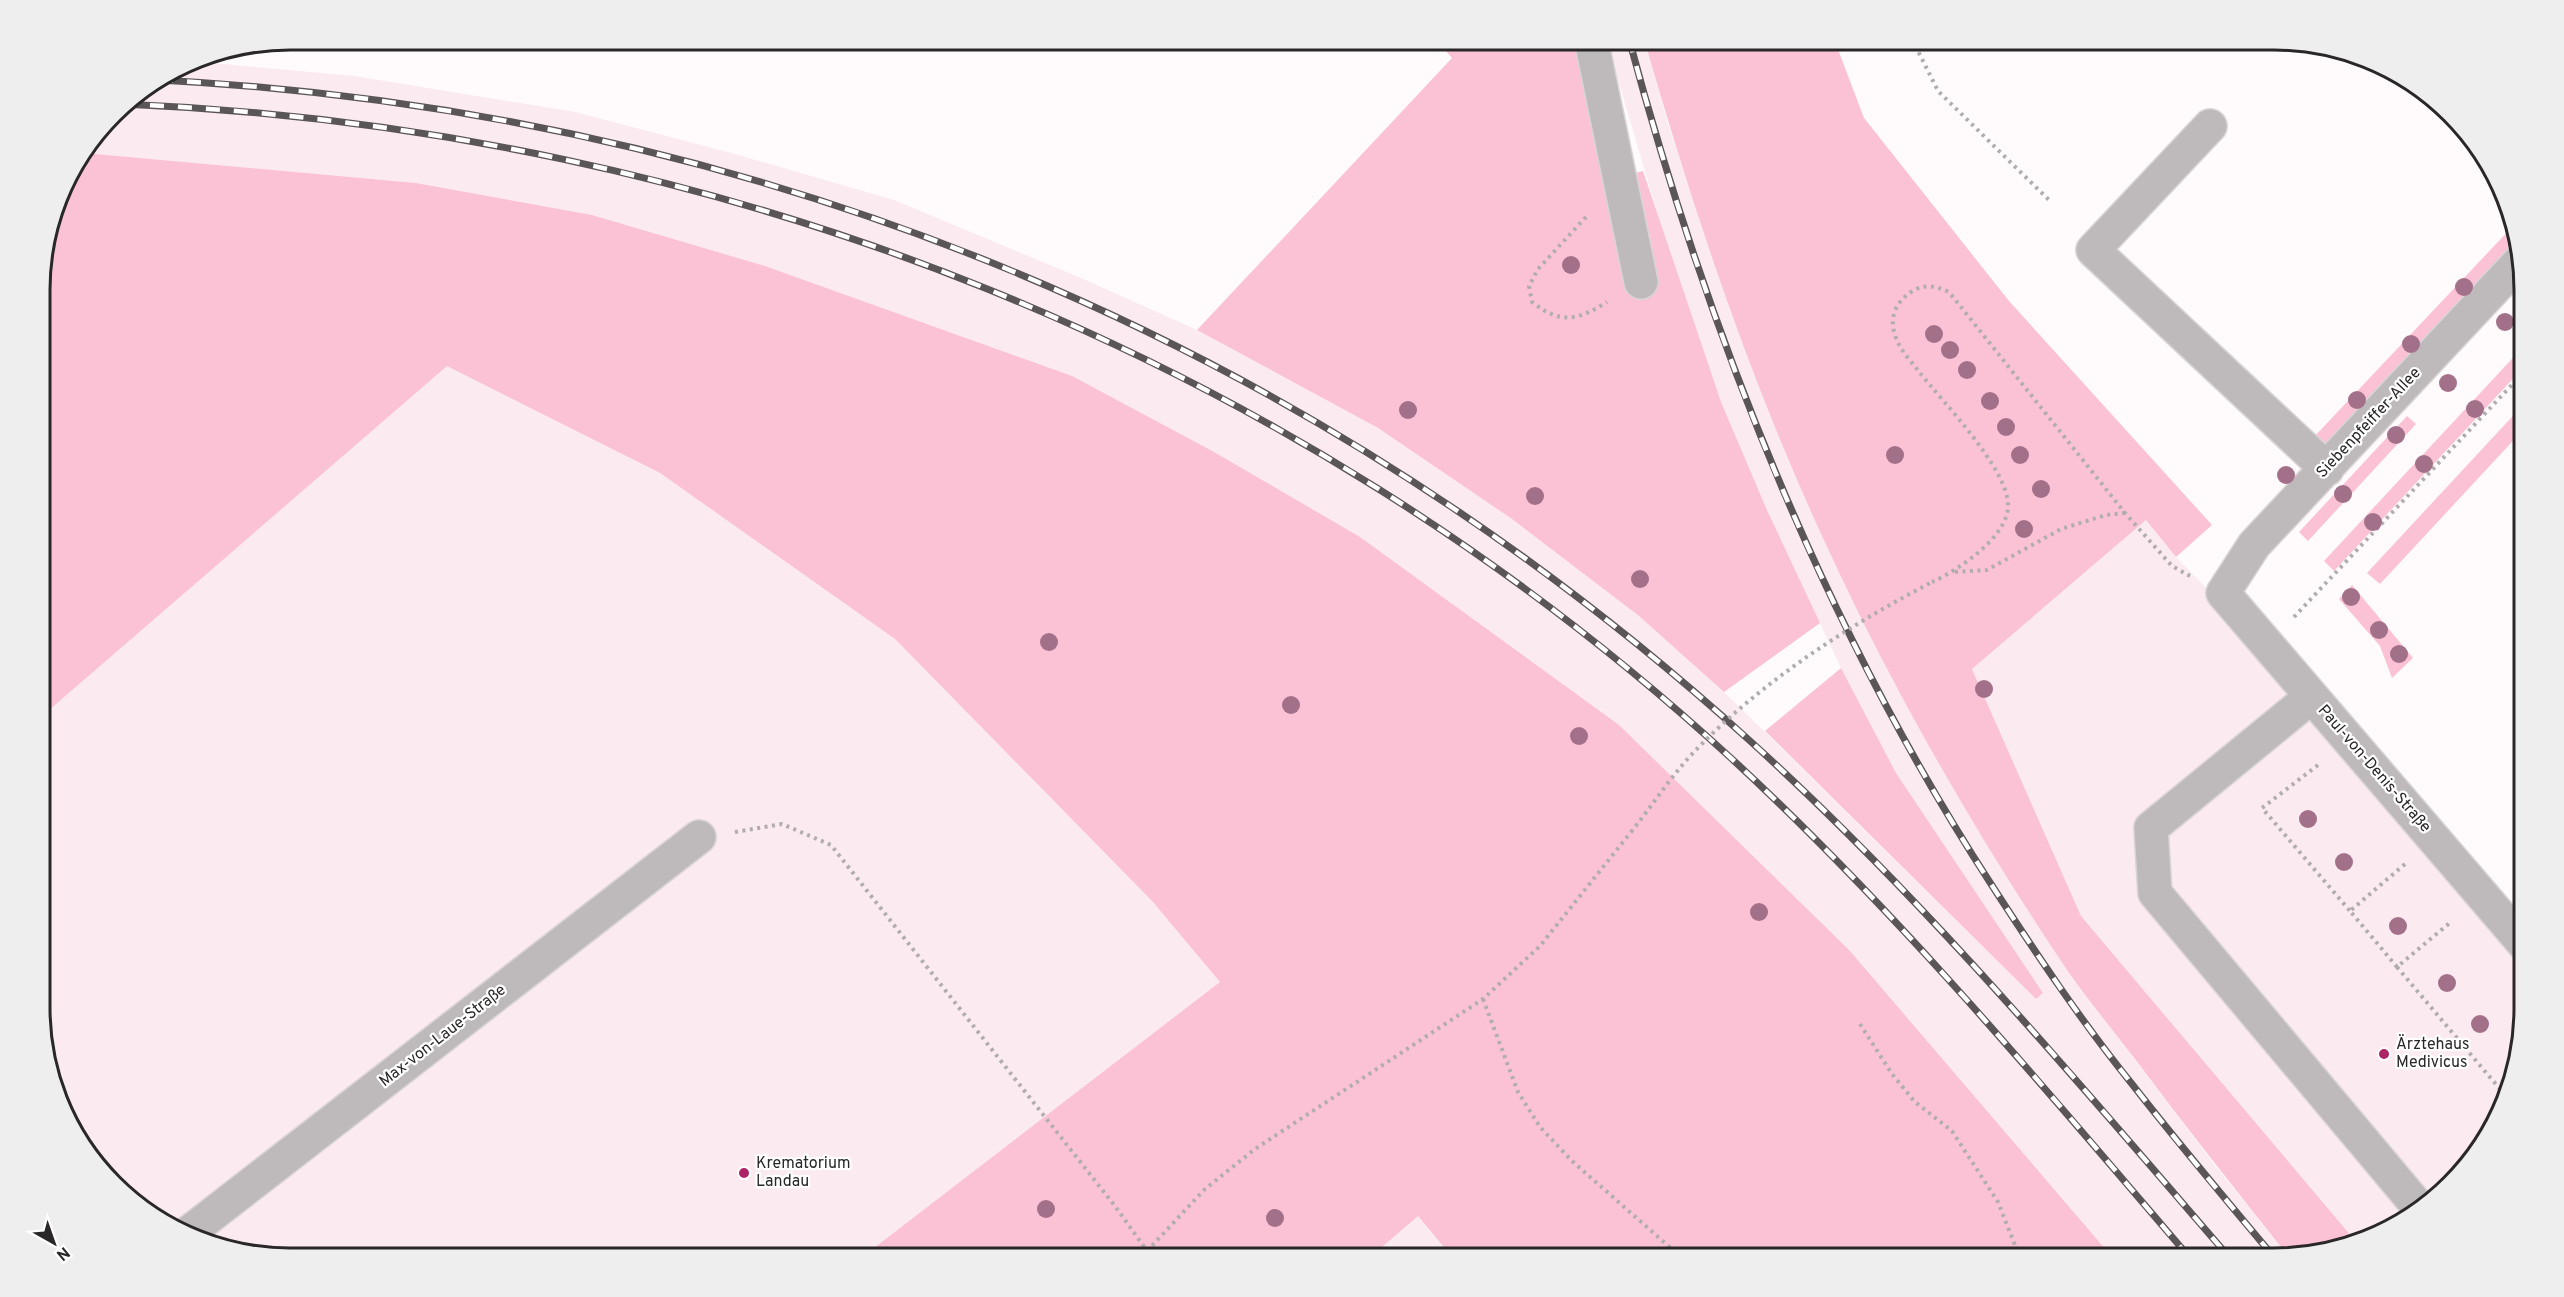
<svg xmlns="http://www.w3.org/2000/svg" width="2564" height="1297" font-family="Overpass,sans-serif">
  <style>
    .built { fill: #fbeaf0 }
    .green { fill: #fbc2d5 }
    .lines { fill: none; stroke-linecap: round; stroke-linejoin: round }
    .minor-casing { stroke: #d9d4d5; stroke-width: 36 }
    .path { stroke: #b1adae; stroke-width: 4; stroke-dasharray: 3 4.5; stroke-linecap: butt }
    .minor { stroke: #bebabb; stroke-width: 33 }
    .rail-casing { stroke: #5a5657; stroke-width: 7 }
    .rail { stroke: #fff; stroke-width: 4.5; stroke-dasharray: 14; stroke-linecap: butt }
    .path-bridge { stroke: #b1adae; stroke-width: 4; stroke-dasharray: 3 4.5; stroke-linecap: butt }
    .tree { fill: #a3708a }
    .poi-dot { fill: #ac2366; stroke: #fff; stroke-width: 2 }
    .labels { text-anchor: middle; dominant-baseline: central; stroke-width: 4.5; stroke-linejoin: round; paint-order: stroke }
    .street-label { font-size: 16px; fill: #2a2728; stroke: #fff }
    .poi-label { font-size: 16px; fill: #2a2728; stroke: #fff; text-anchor: start }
    .rim { fill: none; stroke: #2a2728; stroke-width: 3 }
  </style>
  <rect width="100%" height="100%" fill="#fffafb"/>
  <!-- built -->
  <path class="built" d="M 1606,39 L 1644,39 L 1668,124 L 1713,259 L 1784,447 L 1829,551 L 1892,679 L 1967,811 L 2068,971 L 2214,1164 L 2289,1257 L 2113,1258 L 1850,951 L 1072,377 L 765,266 L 592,215 L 416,183 L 84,153 L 124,101 L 189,61 L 354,76 L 575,112 L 735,154 L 894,200 L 1081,278 L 1197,330 L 1378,428 L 1512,519 L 1639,616 L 1724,692 L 2036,999 L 2043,993 L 1896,773 L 1841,668 L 1767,510 L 1721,402 L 1673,266 Z
    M 447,365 L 660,473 L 895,639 L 1152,901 L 1453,1258 L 289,1258 L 179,1232 L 90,1160 L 58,1103 L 41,1041 L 41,717 Z
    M 2146,520 L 2176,557 L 2311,697 L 2525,946 L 2525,1008 L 2499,1118 L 2463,1173 L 2414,1216 L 2358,1244 L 2081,916 L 1972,669 Z"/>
  <!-- green -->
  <path class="green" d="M 1436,39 L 1581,39 L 1614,179 L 1643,171 L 1721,402 L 1767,510 L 1820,623 L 1724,692 L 1639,616 L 1512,519 L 1378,428 L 1197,330 L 1452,58 Z
    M 1644,39 L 1834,39 L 1864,118 L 2009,301 L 2212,525 L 2176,557 L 2146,520 L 1972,669 L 2081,916 L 2358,1244 L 2289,1257 C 2237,1192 2185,1126 2135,1059 C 2112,1029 2088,1000 2067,970 C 1978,837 1896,696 1829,551 C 1752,387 1694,213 1644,39 Z
    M 84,153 L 416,183 L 592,215 L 765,266 L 1072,376 L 1214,452 L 1360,537 L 1619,725 L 1850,951 L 2113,1258 L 1453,1258 L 1418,1216 L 1369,1258 L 861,1258 L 1220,982 L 1152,901 L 895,639 L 660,473 L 447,366 L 41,717 L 40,272 L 65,178 Z
    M 2512,227 L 2517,240 L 2322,447 L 2313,438 Z
    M 2523,347 L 2523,368 L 2334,571 L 2324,561 Z
    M 2523,405 L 2523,430 L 2380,584 L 2367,573 Z
    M 2407,416 L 2416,424 L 2308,541 L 2299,532 Z
    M 2352,585 L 2413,658 L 2392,678 L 2380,646 L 2339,599 Z
    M 1841,668 L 1896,773 L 2043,993 L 2036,999 L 1765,731 Z"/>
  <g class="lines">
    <defs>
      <path id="minor" d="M 1591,39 L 1641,282
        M 2210,126 L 2093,250 L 2327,469
        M 2523,258 L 2254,545 L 2223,593 L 2525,945
        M 2311,697 L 2151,828 L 2155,893 L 2421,1210
        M 187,1234 L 699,837"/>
    </defs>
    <!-- minor casing -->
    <use href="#minor" class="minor-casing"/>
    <!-- path -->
    <path class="path" d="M 1912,39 L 1938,91 L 2049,200
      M 1586,217 L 1538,269 L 1529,286 L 1532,302 C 1561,325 1578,320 1607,302
      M 1955,572 L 1987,570 L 2061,529 L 2106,515 L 2125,513
      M 1932,582 C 1957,571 2010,536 2008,504 C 2007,468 1943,402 1920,373 C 1911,361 1899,349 1895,335 C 1889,317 1896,302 1911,292 C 1925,283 1935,286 1949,292 L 2125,513 L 2172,566 L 2190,576
      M 2294,617 L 2523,373
      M 2318,765 L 2262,808 L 2350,911
      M 735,832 L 782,824 L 831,845 L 1115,1206 L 1147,1251 L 1138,1258
      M 2405,864 L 2350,911 L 2397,967 L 2452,921
      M 2397,967 L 2505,1095
      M 1483,999 L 1518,1092 L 1540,1127 L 1572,1161 L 1682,1258
      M 1860,1024 L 1892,1074 L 1915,1102 L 1952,1131 L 1998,1202 L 2020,1258
      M 1147,1251 L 1205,1189 L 1255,1149 L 1483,999 L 1540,946 L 1631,832"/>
    <!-- minor -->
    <use href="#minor" class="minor"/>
    <defs>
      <path id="rail" d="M 1629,39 C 1709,337 1823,625 1991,884 C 2035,952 2081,1021 2132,1084 C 2178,1143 2226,1200 2274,1257
        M 159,80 C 757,111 1305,338 1749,740 C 1924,898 2076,1080 2229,1257
        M 122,104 C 720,128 1290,353 1732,759 C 1898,912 2043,1086 2190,1258"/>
    </defs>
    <!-- rail casing -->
    <use href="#rail" class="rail-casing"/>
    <!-- rail -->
    <use href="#rail" class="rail"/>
    <!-- path-bridge -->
    <path class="path-bridge" d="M 1631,832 C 1652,806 1671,776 1694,752 C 1761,682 1846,627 1932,582"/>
  </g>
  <!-- trees -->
  <g class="tree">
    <circle cx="1571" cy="265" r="9"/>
    <circle cx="2464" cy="287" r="9"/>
    <circle cx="2505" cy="322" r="9"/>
    <circle cx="1934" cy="334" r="9"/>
    <circle cx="2411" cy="344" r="9"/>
    <circle cx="1950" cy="350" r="9"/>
    <circle cx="1967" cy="370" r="9"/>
    <circle cx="2448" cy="383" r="9"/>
    <circle cx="2357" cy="400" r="9"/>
    <circle cx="1990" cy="401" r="9"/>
    <circle cx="2475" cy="409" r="9"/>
    <circle cx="1408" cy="410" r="9"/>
    <circle cx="2006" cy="427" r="9"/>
    <circle cx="2396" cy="435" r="9"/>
    <circle cx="1895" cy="455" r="9"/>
    <circle cx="2020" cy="455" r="9"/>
    <circle cx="2424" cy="464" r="9"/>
    <circle cx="2286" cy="475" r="9"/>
    <circle cx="2041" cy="489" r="9"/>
    <circle cx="2343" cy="494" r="9"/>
    <circle cx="1535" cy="496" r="9"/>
    <circle cx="2373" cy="522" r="9"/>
    <circle cx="2024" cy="529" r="9"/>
    <circle cx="1640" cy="579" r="9"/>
    <circle cx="2351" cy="597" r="9"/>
    <circle cx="2379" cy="630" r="9"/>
    <circle cx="1049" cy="642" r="9"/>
    <circle cx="2399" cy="654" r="9"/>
    <circle cx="1984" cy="689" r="9"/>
    <circle cx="1291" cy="705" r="9"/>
    <circle cx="1579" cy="736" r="9"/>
    <circle cx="2308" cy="819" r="9"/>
    <circle cx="2344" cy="862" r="9"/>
    <circle cx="1759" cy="912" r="9"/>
    <circle cx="2398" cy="926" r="9"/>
    <circle cx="2447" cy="983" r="9"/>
    <circle cx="2480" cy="1024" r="9"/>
    <circle cx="1046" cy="1209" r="9"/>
    <circle cx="1275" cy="1218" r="9"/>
  </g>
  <!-- markers -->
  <g class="poi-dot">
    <circle cx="2384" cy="1054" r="6"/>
    <circle cx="744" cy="1173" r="6"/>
  </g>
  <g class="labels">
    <!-- street labels -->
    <g class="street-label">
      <text transform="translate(2369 423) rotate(-47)">Siebenpfeiffer-Allee</text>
      <text transform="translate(2374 769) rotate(49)">Paul-von-Denis-Straße</text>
      <text transform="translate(443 1036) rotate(-38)">Max-von-Laue-Straße</text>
    </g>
    <!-- poi labels -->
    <g class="poi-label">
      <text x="2396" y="1045">Ärztehaus<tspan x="2396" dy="18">Medivicus</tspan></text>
      <text x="756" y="1164">Krematorium<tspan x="756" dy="18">Landau</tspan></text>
    </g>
  </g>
  <!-- crop -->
  <path d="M0 0H2564V1297H0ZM290 50H2274A240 240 0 0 1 2514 290V1008A240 240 0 0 1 2274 1248H290A240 240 0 0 1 50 1008V290A240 240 0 0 1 290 50Z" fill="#eee" fill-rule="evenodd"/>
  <path class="rim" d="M290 50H2274A240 240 0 0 1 2514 290V1008A240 240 0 0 1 2274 1248H290A240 240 0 0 1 50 1008V290A240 240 0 0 1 290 50Z"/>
  <!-- north arrow -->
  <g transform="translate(54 1243) rotate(140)" stroke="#ffffff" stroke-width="4.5" paint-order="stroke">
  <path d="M0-4.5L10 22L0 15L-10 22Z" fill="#2a2728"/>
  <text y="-9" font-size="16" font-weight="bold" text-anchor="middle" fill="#2a2728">N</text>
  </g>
</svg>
